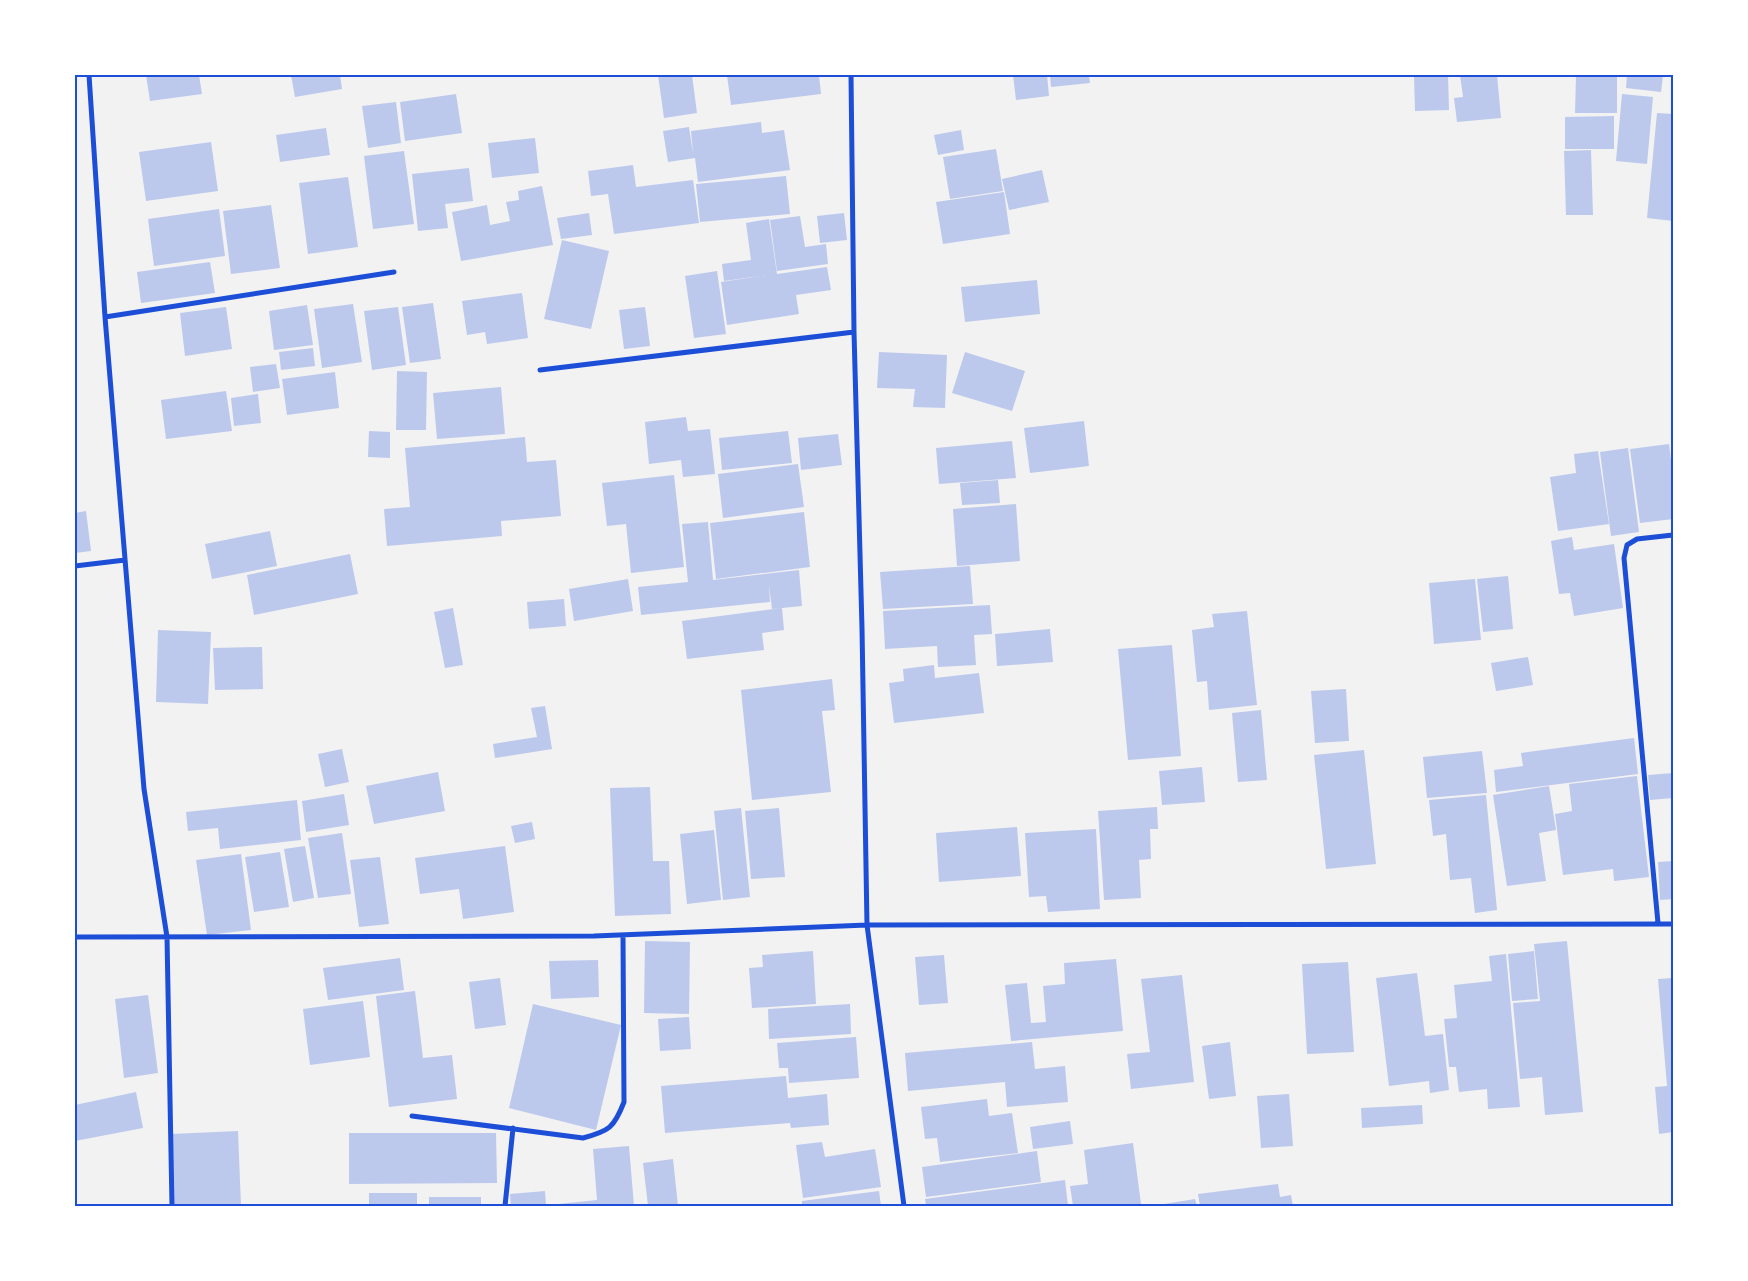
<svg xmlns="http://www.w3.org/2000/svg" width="1748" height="1281" font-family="'Asap Condensed',sans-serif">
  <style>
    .building { fill: #bdc9ec }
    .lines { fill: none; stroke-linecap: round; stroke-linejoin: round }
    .minor { stroke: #1d4ed8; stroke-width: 5 }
    .neatline { fill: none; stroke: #1d4ed8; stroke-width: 2 }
  </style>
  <rect width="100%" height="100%" fill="#f2f2f2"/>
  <!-- building -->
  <path class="building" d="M 146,75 L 199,75 L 202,94 L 150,101 Z
    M 291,75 L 340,75 L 342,89 L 295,97 Z
    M 658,75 L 692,75 L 697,113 L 664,118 Z
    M 727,75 L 819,75 L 821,94 L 731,105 Z
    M 1013,75 L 1047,75 L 1049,96 L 1016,100 Z
    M 1050,75 L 1089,75 L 1090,83 L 1051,87 Z
    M 1414,75 L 1448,75 L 1449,110 L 1415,111 Z
    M 1460,75 L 1497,75 L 1501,118 L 1457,122 L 1454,98 L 1463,97 Z
    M 1576,75 L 1617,75 L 1617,113 L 1575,113 Z
    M 1627,75 L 1663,75 L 1661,92 L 1626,88 Z
    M 456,94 L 462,133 L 405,141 L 400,102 Z
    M 1622,94 L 1653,97 L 1647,164 L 1616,161 Z
    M 396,102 L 401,143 L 368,148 L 362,106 Z
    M 1657,113 L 1673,114 L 1673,221 L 1647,218 Z
    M 1614,116 L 1614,149 L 1565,149 L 1565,117 Z
    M 761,122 L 762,133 L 784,130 L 790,170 L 698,182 L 695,158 L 668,162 L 663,131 L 689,127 L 693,154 L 691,131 Z
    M 326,128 L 330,155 L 280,162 L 276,135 Z
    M 961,130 L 964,150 L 938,155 L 934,135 Z
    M 535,138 L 539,173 L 492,178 L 488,143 Z
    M 211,142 L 218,191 L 146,201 L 139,152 Z
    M 996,149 L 1003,191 L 950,199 L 943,157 Z
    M 1591,150 L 1593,215 L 1566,215 L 1564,151 Z
    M 404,151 L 414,224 L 373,229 L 364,156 Z
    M 633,165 L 636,187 L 693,180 L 699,223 L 614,234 L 608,194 L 591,196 L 588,171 Z
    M 469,168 L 473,201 L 445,204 L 448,228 L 418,231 L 412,174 Z
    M 1042,170 L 1049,202 L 1009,210 L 1002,179 Z
    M 786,176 L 790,214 L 700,222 L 696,184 Z
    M 348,177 L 358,247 L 308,254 L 299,183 Z
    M 542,186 L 553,245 L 461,261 L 452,212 L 487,205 L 490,225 L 510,221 L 506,202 L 519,200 L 518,191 Z
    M 1004,192 L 1010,234 L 943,244 L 936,202 Z
    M 271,205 L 280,268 L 231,274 L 223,211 Z
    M 219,209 L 225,256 L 154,266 L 148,219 Z
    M 589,213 L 592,235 L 561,239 L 557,218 Z
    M 844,213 L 847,240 L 820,243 L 817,216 Z
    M 800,216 L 805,247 L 826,244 L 828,264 L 777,271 L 770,220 Z
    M 769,219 L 777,274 L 827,267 L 831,290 L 796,295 L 799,314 L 727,325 L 721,282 L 768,275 L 724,281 L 722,264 L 751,260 L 746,223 Z
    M 562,240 L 609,251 L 591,329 L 544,319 Z
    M 210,262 L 215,293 L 141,303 L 137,272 Z
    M 717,271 L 726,334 L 694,338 L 685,276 Z
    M 1037,280 L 1040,314 L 965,322 L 961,287 Z
    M 522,293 L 528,338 L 487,344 L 485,332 L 467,335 L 462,301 Z
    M 433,303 L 441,359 L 410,363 L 402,307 Z
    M 353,304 L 362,362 L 322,368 L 314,309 Z
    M 307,305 L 313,345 L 274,350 L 269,311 Z
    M 226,307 L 232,349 L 185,356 L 180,313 Z
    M 398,307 L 406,365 L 372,370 L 364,311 Z
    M 645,307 L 650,346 L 624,349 L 619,310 Z
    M 313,348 L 315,366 L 281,370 L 279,352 Z
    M 879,352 L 947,355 L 945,408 L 913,407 L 915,389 L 877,388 Z
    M 965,352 L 1025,371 L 1012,411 L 952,393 Z
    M 276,364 L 280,388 L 253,392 L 250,367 Z
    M 397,371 L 427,372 L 426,430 L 396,430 Z
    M 335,372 L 339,408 L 287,415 L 282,379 Z
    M 501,387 L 505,434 L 437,439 L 433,393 Z
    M 226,391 L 232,431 L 166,439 L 161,400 Z
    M 258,394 L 261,423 L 234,426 L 231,398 Z
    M 686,417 L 688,431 L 710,429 L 715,474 L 683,477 L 681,460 L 649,464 L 645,422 Z
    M 1084,421 L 1089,466 L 1030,473 L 1024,428 Z
    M 369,431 L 390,432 L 390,458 L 368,457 Z
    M 788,431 L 792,463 L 722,470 L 719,438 Z
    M 838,434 L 842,465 L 801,470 L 798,438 Z
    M 525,437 L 527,462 L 556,460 L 561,516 L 501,521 L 502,536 L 387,546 L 384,509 L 410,507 L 405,448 Z
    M 1012,441 L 1016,478 L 939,484 L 936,448 Z
    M 1669,444 L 1673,477 L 1673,519 L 1640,523 L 1630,449 Z
    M 1628,448 L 1639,532 L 1611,536 L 1600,452 Z
    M 1598,451 L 1609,524 L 1558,531 L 1550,477 L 1576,473 L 1574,454 Z
    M 798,464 L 804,507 L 723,518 L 718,474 Z
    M 674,475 L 684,567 L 631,573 L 626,524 L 607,526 L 602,483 Z
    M 998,480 L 1000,503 L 962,505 L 960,483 Z
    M 1016,504 L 1020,561 L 957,566 L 953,509 Z
    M 86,511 L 91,551 L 75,553 L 75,513 Z
    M 804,512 L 810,567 L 716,579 L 710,523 Z
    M 708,522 L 713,580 L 799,570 L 802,606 L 772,609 L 769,585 L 770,602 L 641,615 L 638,587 L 688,582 L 682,524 Z
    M 270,531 L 277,566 L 212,579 L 205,544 Z
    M 1572,537 L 1574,550 L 1614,544 L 1623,608 L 1574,616 L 1570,593 L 1559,594 L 1551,541 Z
    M 350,554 L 358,594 L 254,615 L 247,575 Z
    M 970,566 L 973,604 L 883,609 L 880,572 Z
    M 1508,576 L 1513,629 L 1483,632 L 1477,579 Z
    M 628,579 L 633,611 L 574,621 L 569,589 Z
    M 1475,579 L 1481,640 L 1434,644 L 1429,583 Z
    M 564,599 L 566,626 L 529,629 L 527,602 Z
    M 990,605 L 992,634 L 974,635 L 976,665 L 938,667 L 937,646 L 885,649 L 883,611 Z
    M 453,608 L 463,665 L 445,668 L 434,612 Z
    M 782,608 L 784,630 L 762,633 L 764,650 L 687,659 L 682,621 Z
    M 1247,611 L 1257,705 L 1209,710 L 1207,681 L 1197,682 L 1192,630 L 1214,627 L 1212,614 Z
    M 1050,629 L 1053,662 L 997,666 L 995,634 Z
    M 158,630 L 211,632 L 208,704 L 156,702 Z
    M 1172,645 L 1181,756 L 1128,760 L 1118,649 Z
    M 262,647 L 263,689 L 215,690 L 213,648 Z
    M 1528,657 L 1533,685 L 1496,691 L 1491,663 Z
    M 934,665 L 935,678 L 979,673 L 984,713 L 894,723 L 889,683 L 904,681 L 903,669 Z
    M 832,679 L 835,710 L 822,711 L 831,792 L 752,800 L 741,690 Z
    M 1346,689 L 1349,741 L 1315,743 L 1311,691 Z
    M 545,706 L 552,749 L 495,758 L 493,744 L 537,737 L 531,708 Z
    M 1261,710 L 1267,780 L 1238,782 L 1232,713 Z
    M 1634,738 L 1638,774 L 1496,792 L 1494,770 L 1523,766 L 1521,753 Z
    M 342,749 L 349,782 L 325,787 L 318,754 Z
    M 1364,750 L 1376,864 L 1326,869 L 1314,755 Z
    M 1482,751 L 1487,793 L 1427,798 L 1423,757 Z
    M 1202,767 L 1205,802 L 1162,805 L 1159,771 Z
    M 438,772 L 445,811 L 374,824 L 366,786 Z
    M 1673,773 L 1673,798 L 1650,800 L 1648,775 Z
    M 1637,776 L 1649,877 L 1614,881 L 1613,869 L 1563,875 L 1555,814 L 1572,811 L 1569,784 Z
    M 1549,786 L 1556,830 L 1539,833 L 1546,881 L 1507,886 L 1493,795 Z
    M 650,787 L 653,861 L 669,861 L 671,914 L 615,916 L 610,788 Z
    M 344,794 L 349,825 L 306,832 L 302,801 Z
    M 1486,795 L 1497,910 L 1475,913 L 1471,878 L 1450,880 L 1446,834 L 1433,836 L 1429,800 Z
    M 297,800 L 301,840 L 220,849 L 218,828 L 188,831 L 186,812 Z
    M 1157,807 L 1158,829 L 1150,829 L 1151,859 L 1139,860 L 1141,898 L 1104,900 L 1098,811 Z
    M 741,808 L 750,897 L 723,900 L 714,811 Z
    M 779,808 L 785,877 L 751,879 L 745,811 Z
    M 532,822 L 535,839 L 515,843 L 511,826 Z
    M 1017,827 L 1021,876 L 939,882 L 936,833 Z
    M 1096,829 L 1100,909 L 1048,912 L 1046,896 L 1029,897 L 1025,833 Z
    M 714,830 L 721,900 L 687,904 L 680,834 Z
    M 342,833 L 351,894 L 318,898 L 308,838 Z
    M 305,846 L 314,898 L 293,902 L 284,849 Z
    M 505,846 L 514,912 L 463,919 L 459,889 L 420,894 L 415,858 Z
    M 280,852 L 289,907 L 254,912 L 245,857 Z
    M 241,854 L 251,930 L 207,935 L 196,860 Z
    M 380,857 L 389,924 L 359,927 L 350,860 Z
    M 1673,861 L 1673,899 L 1660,900 L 1658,862 Z
    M 645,941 L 690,942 L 689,1014 L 644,1013 Z
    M 1567,941 L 1583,1112 L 1545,1115 L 1542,1077 L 1520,1079 L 1513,1003 L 1540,1001 L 1534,944 Z
    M 813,951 L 816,1004 L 752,1008 L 749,968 L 763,967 L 762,955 Z
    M 1534,951 L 1538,999 L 1512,1001 L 1508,954 Z
    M 1506,954 L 1520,1107 L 1488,1109 L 1487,1089 L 1459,1092 L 1456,1067 L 1449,1067 L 1444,1019 L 1457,1018 L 1454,985 L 1492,981 L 1489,956 Z
    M 944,955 L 948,1003 L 919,1005 L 915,957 Z
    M 400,958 L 404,990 L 328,1000 L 323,968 Z
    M 1116,959 L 1123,1031 L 1011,1041 L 1005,985 L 1027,983 L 1031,1023 L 1046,1022 L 1043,986 L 1065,984 L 1064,963 Z
    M 598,960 L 599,997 L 551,999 L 549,961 Z
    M 1348,962 L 1354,1052 L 1307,1054 L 1302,964 Z
    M 1417,973 L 1425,1036 L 1443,1034 L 1449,1090 L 1430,1093 L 1429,1081 L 1389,1086 L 1376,978 Z
    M 1182,975 L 1194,1082 L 1131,1089 L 1127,1054 L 1150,1052 L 1141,979 Z
    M 500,978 L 506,1025 L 475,1029 L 469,982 Z
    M 1673,978 L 1673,1132 L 1659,1134 L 1655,1087 L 1667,1086 L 1658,979 Z
    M 415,991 L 423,1058 L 452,1055 L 457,1099 L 389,1107 L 376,996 Z
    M 148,995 L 158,1073 L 124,1078 L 115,999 Z
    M 363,1001 L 370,1057 L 310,1065 L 303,1009 Z
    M 533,1004 L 621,1025 L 596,1130 L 509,1108 Z
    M 850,1004 L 851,1034 L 769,1039 L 768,1009 Z
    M 689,1017 L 691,1049 L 660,1051 L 658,1019 Z
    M 856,1037 L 859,1078 L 789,1083 L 788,1068 L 779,1068 L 777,1043 Z
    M 1032,1042 L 1035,1069 L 1065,1066 L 1068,1102 L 1007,1107 L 1005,1082 L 908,1091 L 905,1053 Z
    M 1230,1042 L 1236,1096 L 1209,1099 L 1202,1046 Z
    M 786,1076 L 788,1098 L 827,1094 L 829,1125 L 791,1128 L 790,1123 L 665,1133 L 661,1086 Z
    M 136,1092 L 143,1128 L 75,1141 L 75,1105 Z
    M 1289,1094 L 1293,1146 L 1261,1148 L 1257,1096 Z
    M 987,1099 L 989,1116 L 1012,1113 L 1018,1153 L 940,1162 L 937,1138 L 925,1139 L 921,1107 Z
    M 1422,1105 L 1423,1124 L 1362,1128 L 1361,1108 Z
    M 1070,1121 L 1073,1144 L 1033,1149 L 1030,1127 Z
    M 238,1131 L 241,1206 L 174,1206 L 171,1134 Z
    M 349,1133 L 496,1133 L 497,1183 L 349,1184 Z
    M 822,1142 L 825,1157 L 875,1149 L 881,1187 L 803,1198 L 796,1145 Z
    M 1133,1143 L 1141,1204 L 1123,1206 L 1073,1206 L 1070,1186 L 1088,1184 L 1084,1150 Z
    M 629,1146 L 634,1206 L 549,1206 L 549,1205 L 597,1200 L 593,1149 Z
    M 1037,1151 L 1041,1182 L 926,1197 L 922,1167 Z
    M 673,1159 L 678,1206 L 648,1206 L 643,1163 Z
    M 1065,1180 L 1068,1206 L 926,1206 L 925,1199 Z
    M 1278,1184 L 1280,1197 L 1291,1195 L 1293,1206 L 1200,1206 L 1198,1194 Z
    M 545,1191 L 546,1206 L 511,1206 L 510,1194 Z
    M 879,1191 L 881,1206 L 802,1206 L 802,1201 Z
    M 369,1193 L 417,1193 L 417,1206 L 369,1206 Z
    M 429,1197 L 481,1197 L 481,1206 L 429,1206 Z
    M 1195,1199 L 1197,1206 L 1158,1206 L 1158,1205 Z"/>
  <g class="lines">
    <!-- minor -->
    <path class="minor" d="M 89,75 L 105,317 L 144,789 L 167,937 L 172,1206
      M 851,75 L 854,332 L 862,628 L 867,925 L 904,1206
      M 105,317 L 394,272
      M 540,370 L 854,332
      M 75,566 L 125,560
      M 1658,923 L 1624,558 L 1627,545 L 1637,539 L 1673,535
      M 75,937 L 594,936 L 867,925 L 1673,924
      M 412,1116 L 583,1138 C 609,1131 614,1128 624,1102 L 623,935
      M 505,1206 L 513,1128"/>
  </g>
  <!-- border -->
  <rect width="1748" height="1281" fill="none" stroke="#ffffff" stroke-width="152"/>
  <rect x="76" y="76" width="1596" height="1129" class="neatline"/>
</svg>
